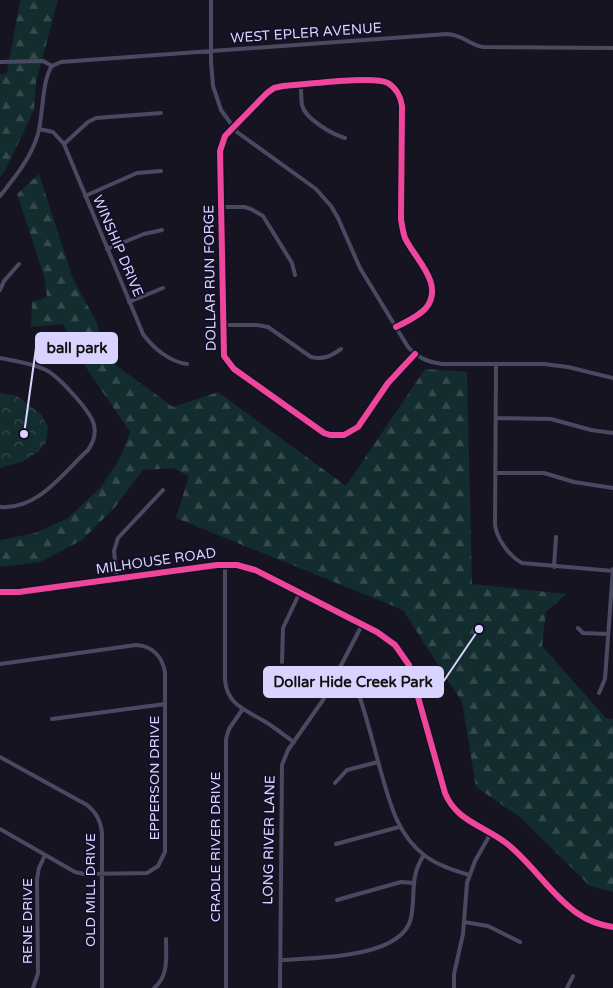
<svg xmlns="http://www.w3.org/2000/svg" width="613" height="988" font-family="'Varela Round',sans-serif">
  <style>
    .forest { fill: url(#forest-firs) }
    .park { fill: url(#park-crowns) }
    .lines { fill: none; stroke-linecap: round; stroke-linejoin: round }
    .street { stroke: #4a4962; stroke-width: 4 }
    .cycleway-casing { stroke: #130f26; stroke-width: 9 }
    .cycleway { stroke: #ed469a; stroke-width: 6 }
    .labels { text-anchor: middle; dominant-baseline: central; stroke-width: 4; stroke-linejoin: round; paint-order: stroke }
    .street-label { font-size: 14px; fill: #d9d4ff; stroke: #130f26 }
    .leader { fill: none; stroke: #d9d4ff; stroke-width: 2 }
    .callout-dot { fill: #d9d4ff; stroke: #130f26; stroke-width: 2 }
    .callout { fill: #d9d4ff; stroke: #d9d4ff; stroke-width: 2 }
    .callout-label { font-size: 15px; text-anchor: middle; font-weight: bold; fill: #111 }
  </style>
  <defs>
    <pattern id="forest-firs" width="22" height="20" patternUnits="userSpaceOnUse" patternTransform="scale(1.25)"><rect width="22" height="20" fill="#132c2d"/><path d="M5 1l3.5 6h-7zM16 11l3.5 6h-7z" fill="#354a4c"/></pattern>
    <pattern id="park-crowns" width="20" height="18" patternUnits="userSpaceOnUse" patternTransform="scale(1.25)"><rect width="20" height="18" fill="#132c2d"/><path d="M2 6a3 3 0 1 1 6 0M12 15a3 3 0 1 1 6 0" fill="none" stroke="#354a4c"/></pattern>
  </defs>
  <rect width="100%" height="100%" fill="#161421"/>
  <!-- forest -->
  <path class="forest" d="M 20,0 L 58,0 L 36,82 L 34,110 L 6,169 L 0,177 L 0,74 L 7,73 Z
    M 39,174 L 73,279 L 97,323 L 106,358 L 173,407 L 218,392 L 346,486 L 425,369 L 467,372 L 472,584 L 566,594 L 546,612 L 542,646 L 606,718 L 613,719 L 613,892 L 590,886 L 520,817 L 476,787 L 462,702 L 403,610 L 176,518 L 189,476 L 173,468 L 143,470 L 115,507 L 82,540 L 40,562 L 0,567 L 0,540 L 35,533 L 68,518 L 101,487 L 119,460 L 130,432 L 81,360 L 63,324 L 31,327 L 32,302 L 47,297 L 44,276 L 17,194 Z"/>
  <!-- park -->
  <path class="park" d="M 0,393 L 17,396 L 41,414 L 48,427 L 46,442 L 39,451 L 22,462 L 0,468 Z"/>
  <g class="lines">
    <!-- street -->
    <path class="street" d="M 211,0 L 211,62 L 213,86 L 221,110 L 237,132 L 316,189 L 331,206 L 338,218 L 360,268 L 408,347 C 418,358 428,362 442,364 L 544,364 L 568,367 L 613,378
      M 0,62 L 43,61 L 52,66
      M 52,66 L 61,62 L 447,34 C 461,34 470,45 483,47 L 613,48
      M 301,85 C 301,91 301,98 302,105 C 305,119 332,134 345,138
      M 39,129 L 53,132 L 64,144 L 143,334 C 153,348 170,362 187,364
      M 64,144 L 88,122 L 96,118 L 161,113
      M 0,196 C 15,177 31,158 38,134 C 43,116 42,79 52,66
      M 85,196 L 137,173 L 161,171
      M 221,207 L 244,207 L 251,209 L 263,216 L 292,263 L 295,275
      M 107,249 L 144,234 L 162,230
      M 0,290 L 4,281 L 19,264
      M 129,302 L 163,288
      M 222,325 L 257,325 L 268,327 L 311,357 C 324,360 331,356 341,349
      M 396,327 C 406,322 419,316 426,308 C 445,284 415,259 405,238 C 403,232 402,226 401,219 L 402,106 C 401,97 396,88 388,83 C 374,75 303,85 283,86 L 274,88 L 267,93 L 225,136 L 220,151 L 224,356 L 234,369 L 324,433 L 330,435 L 344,435 L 358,427 L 388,383 L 415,354
      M 0,358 C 15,361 32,363 46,370 C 58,376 91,411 94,425 C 96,434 93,443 88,450 C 62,474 38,510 0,507
      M 496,364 L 495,525 C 497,539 509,556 522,563 L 613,571
      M 496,418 L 551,419 L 591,430 L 613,433
      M 496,473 L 544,473 L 574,482 L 613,488
      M 225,564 L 225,680 C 227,705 246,710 264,721 C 274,727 284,735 294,742
      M 554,567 L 556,537
      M 117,579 L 114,551 L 118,538 L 163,490
      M 0,592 L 19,592 L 217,565 L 237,565 L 255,570 L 377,632 L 395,645 L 409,665 L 445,793 C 456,821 484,826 506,843 C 532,863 550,894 577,913 C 588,921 600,925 613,927
      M 578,628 L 583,633 L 608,634
      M 282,662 L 283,628 L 300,592
      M 0,664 L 136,645 C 152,646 162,656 165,672 L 165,852 L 158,866 L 147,873 L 84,874 L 75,872 L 0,829
      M 335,677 L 352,686 L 360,698 C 368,722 374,747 381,772 C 390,803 397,834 424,855 C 437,865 453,870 469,875
      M 599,693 L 605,679 L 613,569
      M 52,719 L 165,704
      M 0,757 L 87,805 C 96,812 101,821 102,833 L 102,988
      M 335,783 L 347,770 L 378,762
      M 336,844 L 399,827
      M 337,900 L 401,882 L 413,883
      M 464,922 L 488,926 L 520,942
      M 280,960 C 313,958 402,959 411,918 C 416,894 409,877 424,855
      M 33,988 L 38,973 L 37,879 L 39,868 L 45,855
      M 154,988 C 169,976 166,957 166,939
      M 226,988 L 226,739 L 229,729 L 242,710
      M 280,988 L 282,765 L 288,750 L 323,700 L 362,625
      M 454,988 L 454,974 L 463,934 L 467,883 L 475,861 L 491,833
      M 567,988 L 573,976"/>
    <defs>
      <path id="cycleway" d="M 396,327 C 406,322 419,316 426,308 C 445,284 415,259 405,238 C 403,232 402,226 401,219 L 402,106 C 401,97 396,88 388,83 C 374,75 303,85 283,86 L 274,88 L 267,93 L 225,136 L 220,151 L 224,356 L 234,369 L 324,433 L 330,435 L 344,435 L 358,427 L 388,383 L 415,354
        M 0,592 L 19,592 L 217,565 L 237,565 L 255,570 L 377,632 L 395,645 L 409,665 L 445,793 C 456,821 484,826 506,843 C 532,863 550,894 577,913 C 588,921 600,925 613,927"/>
    </defs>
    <!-- cycleway casing -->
    <use href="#cycleway" class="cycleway-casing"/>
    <!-- cycleway -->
    <use href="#cycleway" class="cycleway"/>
  </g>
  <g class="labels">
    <!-- street labels -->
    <g class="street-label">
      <text transform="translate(306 33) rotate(-4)">WEST EPLER AVENUE</text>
      <text transform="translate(118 246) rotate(67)">WINSHIP DRIVE</text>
      <text transform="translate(210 278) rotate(-91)">DOLLAR RUN FORGE</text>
      <text transform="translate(156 561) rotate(-8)">MILHOUSE ROAD</text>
      <text transform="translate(154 778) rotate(-90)">EPPERSON DRIVE</text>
      <text transform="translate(269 840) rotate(-89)">LONG RIVER LANE</text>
      <text transform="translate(215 847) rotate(-90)">CRADLE RIVER DRIVE</text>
      <text transform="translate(90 890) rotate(-90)">OLD MILL DRIVE</text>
      <text transform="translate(27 921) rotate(-90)">RENE DRIVE</text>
    </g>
  </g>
  <!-- callouts -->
  <path class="leader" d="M24 434L36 348M479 629L443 682"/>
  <g class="callout-dot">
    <circle cx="24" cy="434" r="5"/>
    <circle cx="479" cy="629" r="5"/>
  </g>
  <g class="callout">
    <rect x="36" y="333" width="81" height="30" rx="5"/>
    <rect x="264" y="667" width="179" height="30" rx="5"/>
  </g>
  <g class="callout-label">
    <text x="77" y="353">ball park</text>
    <text x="353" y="687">Dollar Hide Creek Park</text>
  </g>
</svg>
